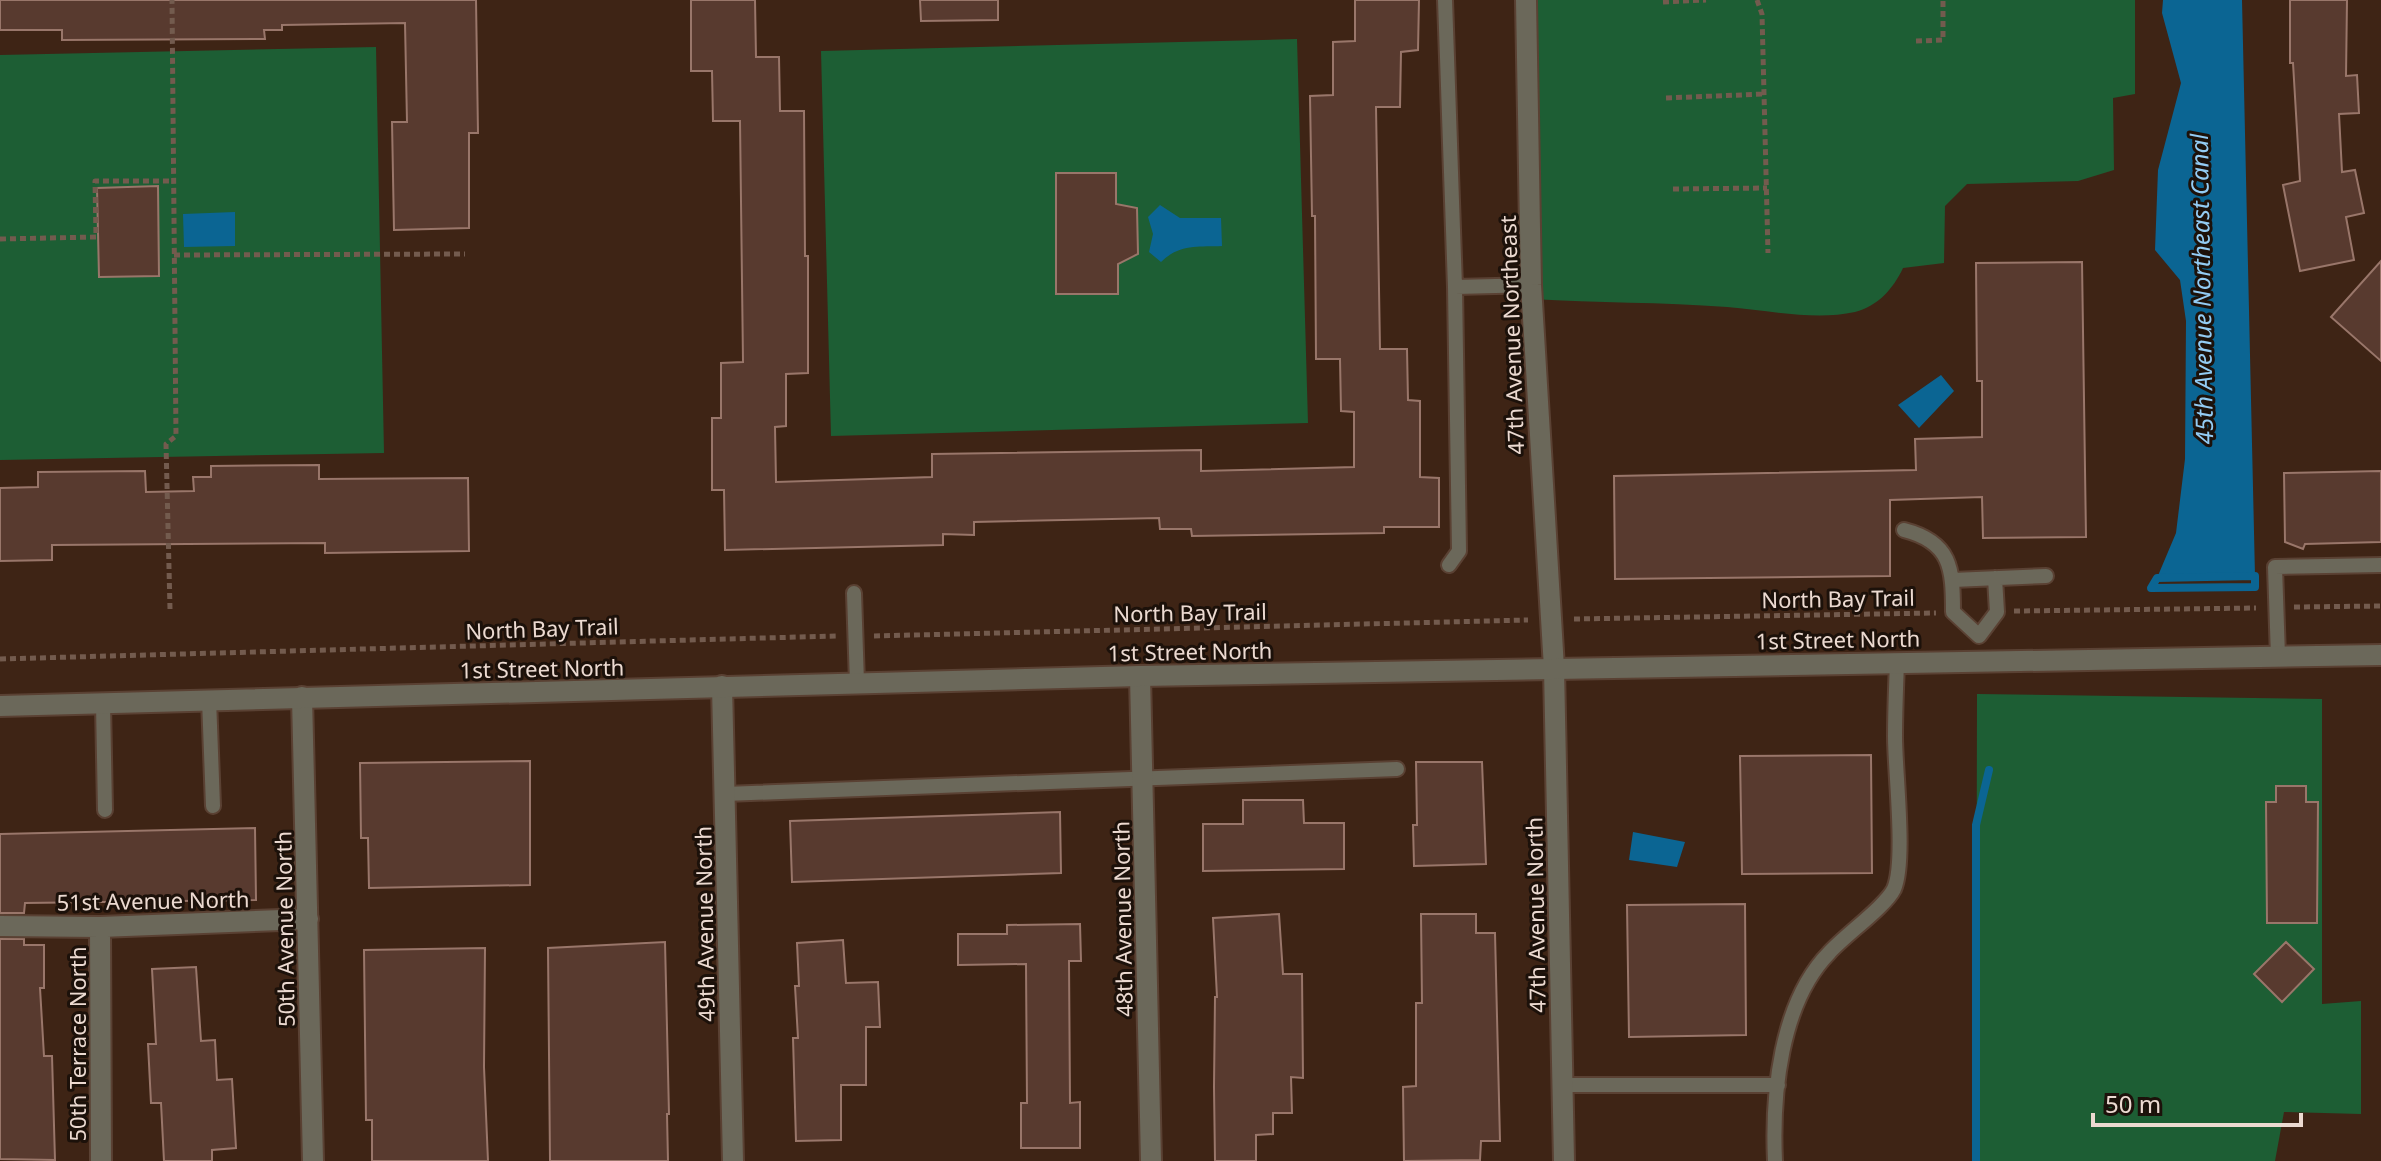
<svg xmlns="http://www.w3.org/2000/svg" width="2381" height="1161" font-family="'Noto Sans',sans-serif">
  <style>
    .green { fill: #1d5e34 }
    .water { fill: #0b6593 }
    .lines { fill: none; stroke-linecap: round; stroke-linejoin: round }
    .stream { stroke: #0b6593; stroke-width: 8 }
    .building { fill: #583a2f; stroke: #99766a; stroke-width: 2 }
    .service-casing { stroke: #5a4133; stroke-width: 18 }
    .minor-casing { stroke: #5a4133; stroke-width: 24 }
    .tertiary-casing { stroke: #5a4133; stroke-width: 24 }
    .path { stroke: #735b4e; stroke-width: 5; stroke-dasharray: 6 4; stroke-linecap: butt }
    .service { stroke: #6b685a; stroke-width: 14 }
    .minor { stroke: #6b685a; stroke-width: 20 }
    .tertiary { stroke: #6b685a; stroke-width: 20 }
    .labels { text-anchor: middle; dominant-baseline: central; stroke-width: 6; stroke-linejoin: round; paint-order: stroke }
    .street-label { font-size: 22px; fill: #ecdad1; stroke: #1c110a }
    .water-label { font-size: 24px; font-style: italic; fill: #93ccf4; stroke: #1c110a }
  </style>
  <rect width="100%" height="100%" fill="#3e2415"/>
  <!-- green -->
  <path class="green" d="M 1526,0 L 2135,0 L 2135,94 L 2113,98 L 2114,170 L 2078,181 L 1967,184 L 1945,206 L 1944,263 L 1903,268 C 1893,289 1878,306 1855,312 C 1814,321 1768,310 1727,307 C 1662,302 1597,303 1532,299 Z
    M 1297,39 L 1308,423 L 831,436 L 821,51 Z
    M 376,47 L 384,453 L 0,460 L 0,55 Z
    M 1977,694 L 2322,699 L 2322,1004 L 2361,1001 L 2361,1114 L 2284,1112 L 2275,1161 L 1976,1161 Z"/>
  <!-- water -->
  <path class="water" d="M 2163,0 L 2242,0 L 2255,576 L 2157,578 L 2176,533 L 2185,459 L 2186,321 L 2180,280 L 2155,250 L 2158,170 L 2181,83 L 2162,13 Z
    M 1160,205 L 1180,218 L 1221,218 L 1222,246 C 1198,247 1179,244 1161,262 L 1149,252 L 1153,234 L 1148,217 Z
    M 235,212 L 235,246 L 184,247 L 183,214 Z
    M 1941,375 L 1954,391 L 1919,428 L 1898,405 Z
    M 1633,832 L 1685,842 L 1677,867 L 1629,860 Z"/>
  <g class="lines">
    <!-- stream -->
    <path class="stream" d="M 2255,576 L 2255,587 L 2151,588 L 2157,578 Z
      M 1976,1161 L 1976,825 L 1989,770"/>
  </g>
  <!-- building -->
  <path class="building" d="M 0,0 L 476,0 L 478,133 L 469,133 L 469,228 L 394,230 L 392,122 L 407,122 L 405,23 L 282,25 L 282,30 L 264,30 L 265,39 L 62,40 L 62,30 L 0,30 Z
    M 691,0 L 755,0 L 756,57 L 779,57 L 780,111 L 804,111 L 805,256 L 808,256 L 808,373 L 786,374 L 786,426 L 775,427 L 776,482 L 932,477 L 932,454 L 1201,450 L 1201,471 L 1354,467 L 1354,412 L 1341,411 L 1340,359 L 1316,359 L 1315,216 L 1312,216 L 1310,96 L 1333,95 L 1333,42 L 1355,41 L 1355,0 L 1419,0 L 1418,50 L 1401,52 L 1400,107 L 1376,107 L 1380,349 L 1407,349 L 1408,400 L 1420,401 L 1420,477 L 1439,478 L 1439,527 L 1384,527 L 1384,533 L 1192,536 L 1191,529 L 1160,529 L 1159,518 L 974,522 L 974,535 L 943,534 L 943,545 L 725,550 L 724,490 L 712,490 L 712,418 L 721,418 L 721,363 L 743,362 L 740,121 L 713,121 L 712,71 L 691,71 Z
    M 920,0 L 998,0 L 998,20 L 921,21 Z
    M 2290,0 L 2347,0 L 2346,76 L 2357,75 L 2359,113 L 2339,114 L 2342,172 L 2355,170 L 2364,213 L 2346,217 L 2354,260 L 2300,271 L 2283,185 L 2300,181 L 2293,63 L 2290,63 Z
    M 1056,173 L 1116,173 L 1116,204 L 1137,208 L 1138,254 L 1118,264 L 1118,294 L 1056,294 Z
    M 158,186 L 159,276 L 99,277 L 97,188 Z
    M 2381,261 L 2381,361 L 2331,317 Z
    M 2082,262 L 2086,537 L 1983,538 L 1982,497 L 1890,500 L 1890,576 L 1615,579 L 1614,476 L 1916,470 L 1915,439 L 1982,437 L 1982,381 L 1977,381 L 1976,263 Z
    M 319,465 L 319,479 L 468,478 L 469,551 L 325,553 L 325,543 L 52,545 L 52,560 L 0,561 L 0,488 L 38,487 L 38,472 L 145,471 L 146,492 L 194,491 L 193,477 L 211,477 L 211,466 Z
    M 2381,471 L 2381,542 L 2305,544 L 2303,549 L 2285,542 L 2284,473 Z
    M 1871,755 L 1872,873 L 1742,874 L 1740,756 Z
    M 530,761 L 530,885 L 369,888 L 368,838 L 361,838 L 360,763 Z
    M 1416,762 L 1482,762 L 1486,864 L 1414,866 L 1413,825 L 1417,825 Z
    M 2276,786 L 2306,786 L 2306,802 L 2318,802 L 2317,923 L 2267,923 L 2266,802 L 2276,802 Z
    M 1243,800 L 1303,800 L 1304,823 L 1344,823 L 1344,869 L 1203,871 L 1203,824 L 1243,824 Z
    M 1060,812 L 1061,873 L 792,882 L 790,821 Z
    M 255,828 L 256,900 L 25,903 L 24,913 L 0,913 L 0,834 Z
    M 1745,904 L 1746,1035 L 1629,1037 L 1627,905 Z
    M 1279,914 L 1283,974 L 1302,974 L 1303,1078 L 1291,1077 L 1292,1113 L 1273,1113 L 1273,1134 L 1256,1135 L 1256,1161 L 1215,1161 L 1214,1087 L 1215,997 L 1217,997 L 1213,918 Z
    M 1421,914 L 1476,914 L 1476,933 L 1495,933 L 1500,1141 L 1481,1141 L 1480,1160 L 1404,1161 L 1403,1087 L 1416,1086 L 1416,1003 L 1422,1003 Z
    M 1080,924 L 1081,961 L 1069,961 L 1070,1103 L 1080,1102 L 1080,1148 L 1021,1148 L 1021,1103 L 1027,1103 L 1026,964 L 958,965 L 958,934 L 1007,934 L 1007,925 Z
    M 0,939 L 24,939 L 24,945 L 44,945 L 44,988 L 40,988 L 44,1056 L 52,1056 L 55,1160 L 0,1159 Z
    M 843,940 L 846,983 L 878,982 L 880,1027 L 866,1027 L 866,1085 L 841,1085 L 841,1140 L 796,1141 L 793,1038 L 798,1038 L 795,986 L 799,986 L 797,943 Z
    M 665,942 L 669,1114 L 667,1114 L 668,1161 L 550,1161 L 548,948 Z
    M 2286,942 L 2314,969 L 2282,1002 L 2254,974 Z
    M 485,948 L 484,1067 L 488,1161 L 372,1161 L 372,1120 L 366,1120 L 364,950 Z
    M 196,967 L 201,1041 L 215,1040 L 217,1080 L 232,1079 L 236,1148 L 212,1150 L 212,1161 L 164,1161 L 161,1103 L 151,1103 L 148,1044 L 156,1044 L 152,969 Z"/>
  <g class="lines">
    <defs>
      <path id="service" d="M 1445,0 L 1455,287 L 1459,551 L 1449,565
        M 1455,287 L 1531,285
        M 1904,530 C 1951,542 1953,568 1953,612 L 1979,636 L 1997,612 L 1995,578
        M 1953,580 L 2046,576
        M 854,593 L 857,683
        M 2278,657 L 2275,567 L 2381,565
        M 209,699 L 213,806
        M 103,703 L 105,810
        M 725,794 L 1397,769
        M 1562,1085 L 1778,1085
        M 1775,1161 C 1772,1095 1780,1003 1829,953 C 1845,935 1885,907 1894,889 C 1906,862 1895,771 1895,737 C 1895,712 1896,687 1897,663"/>
      <path id="minor" d="M 1526,0 L 1531,285 L 1554,668 L 1564,1161
        M 1140,676 L 1151,1161
        M 722,686 L 733,1161
        M 302,697 L 313,1161
        M 0,926 L 100,927 L 308,919
        M 100,927 L 101,1161"/>
      <path id="tertiary" d="M 0,706 L 1140,676 L 2381,655"/>
    </defs>
    <!-- service casing -->
    <use href="#service" class="service-casing"/>
    <!-- minor casing -->
    <use href="#minor" class="minor-casing"/>
    <!-- tertiary casing -->
    <use href="#tertiary" class="tertiary-casing"/>
    <!-- path -->
    <path class="path" d="M 1757,0 L 1762,14 L 1768,253
      M 1663,2 L 1706,0
      M 1916,41 L 1943,40 L 1943,0
      M 1666,98 L 1764,94
      M 1673,189 L 1767,188
      M 0,239 L 96,237 L 95,181 L 173,181
      M 174,255 L 465,254
      M 2294,607 L 2381,606
      M 170,609 L 166,444 L 176,436 L 172,0
      M 2014,611 L 2256,608
      M 1574,619 L 1936,613
      M 874,636 L 1528,620
      M 0,659 L 836,636"/>
    <!-- service -->
    <use href="#service" class="service"/>
    <!-- minor -->
    <use href="#minor" class="minor"/>
    <!-- tertiary -->
    <use href="#tertiary" class="tertiary"/>
  </g>
  <g class="labels">
    <!-- street labels -->
    <g class="street-label">
      <text transform="translate(1511 335) rotate(-92)">47th Avenue Northeast</text>
      <text transform="translate(1838 598) rotate(-1)">North Bay Trail</text>
      <text transform="translate(1190 612) rotate(-1)">North Bay Trail</text>
      <text transform="translate(542 628) rotate(-2)">North Bay Trail</text>
      <text transform="translate(1838 639) rotate(-1)">1st Street North</text>
      <text transform="translate(1190 651) rotate(-1)">1st Street North</text>
      <text transform="translate(542 668) rotate(-1)">1st Street North</text>
      <text transform="translate(153 900) rotate(-1)">51st Avenue North</text>
      <text transform="translate(1535 915) rotate(-91)">47th Avenue North</text>
      <text transform="translate(1122 919) rotate(-91)">48th Avenue North</text>
      <text transform="translate(704 924) rotate(-91)">49th Avenue North</text>
      <text transform="translate(284 929) rotate(-91)">50th Avenue North</text>
      <text transform="translate(77 1044) rotate(-90)">50th Terrace North</text>
    </g>
    <!-- water labels -->
    <g class="water-label">
      <text transform="translate(2201 289) rotate(-91)">45th Avenue Northeast Canal</text>
    </g>
  </g>
  <!-- scale -->
  <path d="M2093 1113v12h208v-12" fill="none" stroke="#ecdad1" stroke-width="4"/>
  <text x="2105" y="1113" font-size="24" fill="#ecdad1" stroke="#1c110a" stroke-width="6" paint-order="stroke">50 m</text>
</svg>
